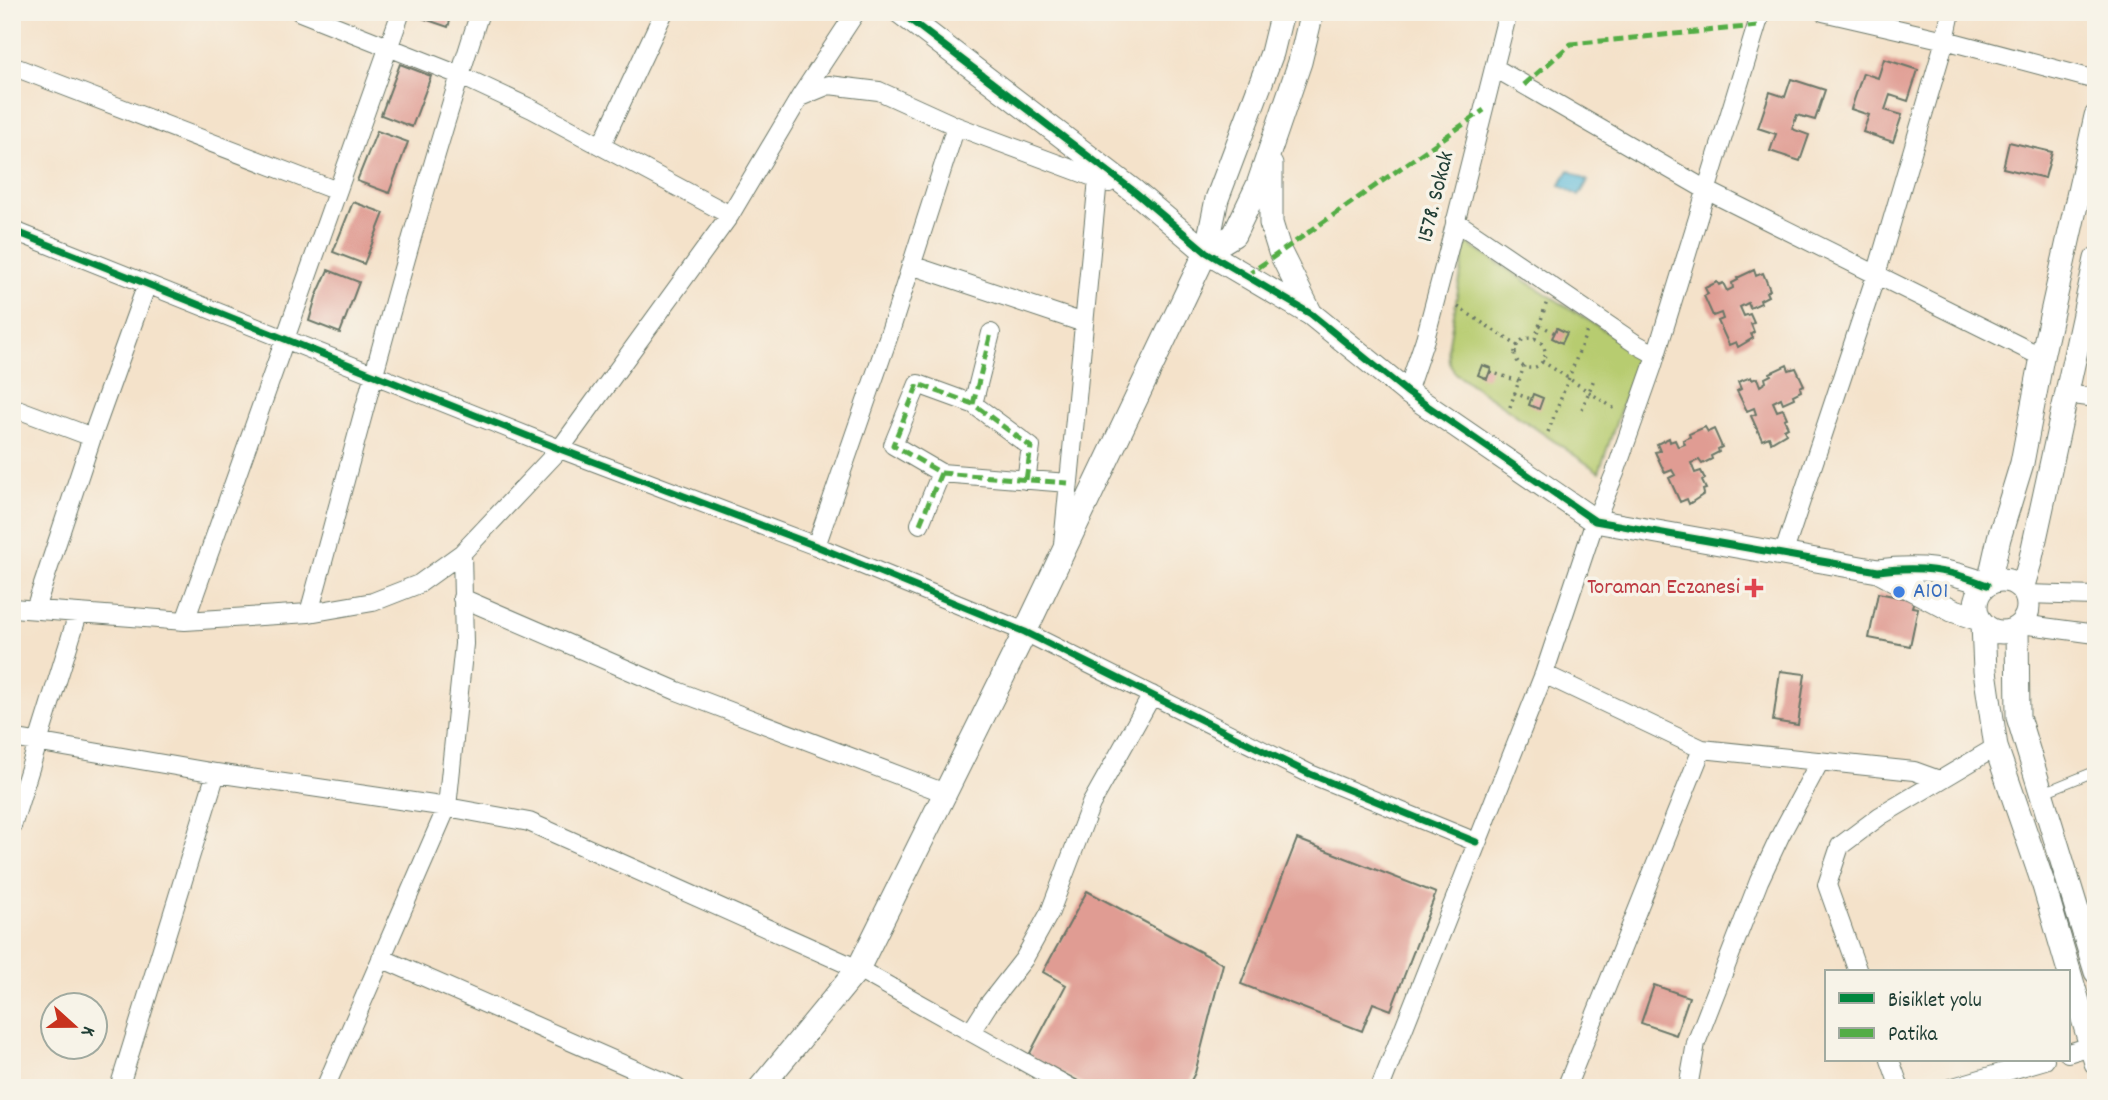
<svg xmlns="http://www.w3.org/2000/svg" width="2108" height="1100" font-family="Dekko,sans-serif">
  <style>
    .green { fill: #b7cc70; stroke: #6b8452; stroke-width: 2 }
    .water { fill: #5ab9d9; stroke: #3c7b86; stroke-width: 2 }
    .building { fill: #e09c93 }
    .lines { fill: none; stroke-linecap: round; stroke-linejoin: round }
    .service-casing { stroke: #6a7768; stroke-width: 11 }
    .minor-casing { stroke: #6a7768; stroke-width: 20 }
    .tertiary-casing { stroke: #6a7768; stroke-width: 25 }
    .path { stroke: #6a7768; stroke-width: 3.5; stroke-dasharray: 2 5; stroke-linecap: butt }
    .service { stroke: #fff; stroke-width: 9 }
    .minor { stroke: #fff; stroke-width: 18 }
    .tertiary { stroke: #fff; stroke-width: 23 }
    .quiet { stroke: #52ad45; stroke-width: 5; stroke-dasharray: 10 5; stroke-linecap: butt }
    .cycleway-casing { stroke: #f7f3e8; stroke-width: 11 }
    .cycleway { stroke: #00873e; stroke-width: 7 }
    .health-dot { fill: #e0444e; stroke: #f7f3e8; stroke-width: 2.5 }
    .shop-dot { fill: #3f7fe0; stroke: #f7f3e8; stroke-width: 2.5 }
    .labels { text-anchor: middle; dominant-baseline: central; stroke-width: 7; stroke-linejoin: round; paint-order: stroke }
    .street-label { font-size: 23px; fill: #1f3d34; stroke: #f7f3e8 }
    .health-label { font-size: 23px; fill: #be3a42; stroke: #f7f3e8; text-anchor: end }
    .shop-label { font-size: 23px; fill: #366cbe; stroke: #f7f3e8; text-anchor: start }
  </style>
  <rect width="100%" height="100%" fill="#f7f3e8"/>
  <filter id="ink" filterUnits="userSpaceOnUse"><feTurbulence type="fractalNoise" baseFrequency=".0143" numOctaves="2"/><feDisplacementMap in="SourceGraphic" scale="14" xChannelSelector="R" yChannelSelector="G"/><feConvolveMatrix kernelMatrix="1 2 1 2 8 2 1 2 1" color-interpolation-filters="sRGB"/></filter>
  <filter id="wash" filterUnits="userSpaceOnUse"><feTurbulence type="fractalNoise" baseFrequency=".00686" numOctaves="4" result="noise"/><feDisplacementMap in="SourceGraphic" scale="28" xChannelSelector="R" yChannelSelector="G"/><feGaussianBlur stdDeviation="1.57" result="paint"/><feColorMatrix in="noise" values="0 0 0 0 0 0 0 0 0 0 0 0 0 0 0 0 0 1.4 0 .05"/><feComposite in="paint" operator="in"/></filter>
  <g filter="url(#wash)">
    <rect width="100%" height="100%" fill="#f4e2ca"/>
    <!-- green -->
    <path class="green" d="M 1466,243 L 1640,353 L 1599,472 L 1455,373 L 1449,362 L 1448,349 Z"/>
    <!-- water -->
    <path class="water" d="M 1569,170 L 1588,181 L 1579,196 L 1560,185 Z"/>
    <g id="blocks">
      <!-- building -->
      <path class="building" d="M 418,12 L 453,12 L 448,27 L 416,16 Z
        M 1884,59 L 1918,70 L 1908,101 L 1890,95 L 1885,110 L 1902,115 L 1893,142 L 1863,132 L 1869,115 L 1851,109 L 1863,73 L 1878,78 Z
        M 400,64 L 431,76 L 412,127 L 381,115 Z
        M 1791,79 L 1825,90 L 1815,120 L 1797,115 L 1792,129 L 1809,135 L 1800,161 L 1770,151 L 1776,134 L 1758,128 L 1770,92 L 1785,97 Z
        M 377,131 L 408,142 L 389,193 L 357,181 Z
        M 2009,142 L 2052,152 L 2045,178 L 2003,168 Z
        M 353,202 L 384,213 L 364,264 L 333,252 Z
        M 328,270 L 359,282 L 340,333 L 309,321 L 316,297 Z
        M 1754,270 L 1756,276 L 1763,273 L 1770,290 L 1766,292 L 1768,296 L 1760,300 L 1761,303 L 1750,308 L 1748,303 L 1740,307 L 1744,316 L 1750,314 L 1754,323 L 1751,324 L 1754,332 L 1751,334 L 1753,338 L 1738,347 L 1736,342 L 1729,345 L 1718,321 L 1723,319 L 1721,313 L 1713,316 L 1704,296 L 1708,294 L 1705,288 L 1717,282 L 1719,285 L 1723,283 L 1727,291 L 1733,288 L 1732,283 L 1738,280 L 1737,278 Z
        M 1557,328 L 1567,333 L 1562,343 L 1552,338 Z
        M 1482,365 L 1491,368 L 1487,379 L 1478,375 Z
        M 1787,365 L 1789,370 L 1796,368 L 1804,385 L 1800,387 L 1801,391 L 1793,395 L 1794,398 L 1783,403 L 1781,398 L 1773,402 L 1777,411 L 1783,409 L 1787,418 L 1784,419 L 1788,427 L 1784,429 L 1786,433 L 1771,442 L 1769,437 L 1762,440 L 1751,416 L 1756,414 L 1754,408 L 1747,411 L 1737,391 L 1741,389 L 1738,382 L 1751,377 L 1752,380 L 1757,378 L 1760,386 L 1766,382 L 1765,378 L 1771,375 L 1770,373 Z
        M 1533,394 L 1543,398 L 1539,409 L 1529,405 Z
        M 1705,427 L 1708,432 L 1714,429 L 1722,447 L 1718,449 L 1719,452 L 1711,456 L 1712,459 L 1702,464 L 1699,460 L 1691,463 L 1695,473 L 1701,471 L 1705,479 L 1702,481 L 1706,489 L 1703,490 L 1704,494 L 1689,504 L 1687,499 L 1680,502 L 1669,478 L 1675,475 L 1672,470 L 1665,473 L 1655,452 L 1660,451 L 1657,444 L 1669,438 L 1670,442 L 1675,440 L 1678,447 L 1685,444 L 1683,440 L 1690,437 L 1689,434 Z
        M 1878,593 L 1914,600 L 1912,607 L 1918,608 L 1910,646 L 1869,638 Z
        M 1780,671 L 1805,674 L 1798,725 L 1773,721 Z
        M 1297,839 L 1436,893 L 1391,1010 L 1373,1003 L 1362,1031 L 1241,984 Z
        M 1087,891 L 1223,964 L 1195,1073 L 1187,1088 L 1091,1088 L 1029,1055 L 1066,985 L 1043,972 Z
        M 1654,985 L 1689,997 L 1676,1035 L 1641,1023 Z"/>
    </g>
  </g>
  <g filter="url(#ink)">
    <use href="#blocks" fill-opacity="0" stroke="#6a7768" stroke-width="2"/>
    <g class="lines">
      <defs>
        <path id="service" d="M 2042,793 L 2096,771"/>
        <path id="minor" d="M 300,12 L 459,75 L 532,109 L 730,215
          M 1823,12 L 1945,40 L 2096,80
          M 12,66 L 337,191
          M 1495,68 L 1708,191 L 2042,357
          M 800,97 L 829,85 L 879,91 L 956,126 L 1109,183
          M 601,146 L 664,12
          M 1455,221 L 1636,344 L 1656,355
          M 12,230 L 560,449 L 816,546 L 1025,632 L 1310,774 L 1476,842
          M 911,265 L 1084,323
          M 1407,392 L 1425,339 L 1448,252 L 1508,12
          M 2066,394 L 2096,398
          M 973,404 L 991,333
          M 12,407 L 92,437
          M 1026,480 L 1031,447 L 973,404 L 918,384 L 893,445 L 941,473 L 1068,483
          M 920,524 L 941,473
          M 1063,544 L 1098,179
          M 816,546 L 889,335 L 956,126
          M 1783,555 L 1876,275 L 1945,40 L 1951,12
          M 2025,594 L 2096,596
          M 462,598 L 677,691 L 945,793
          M 12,608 L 185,621 L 309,613 L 373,602 L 419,584 L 462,553 L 560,449 L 730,215 L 800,97 L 856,12
          M 35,609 L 92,437 L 147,284
          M 309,613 C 364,412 416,210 480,12
          M 185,621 L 401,12
          M 2021,624 L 2096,634
          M 1544,674 L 1702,749 L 1914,771 L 1939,780
          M 12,738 L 216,773 L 447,807 L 529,822 L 858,969 L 1071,1088
          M 12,826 L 78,614
          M 381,958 L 677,1088
          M 1858,972 L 1827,885 L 1840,846 L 1880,816 L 1996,747
          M 971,1032 L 988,1005 L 1024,959 L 1050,912 L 1091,804 L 1152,695
          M 2068,1053 L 2091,1046
          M 1890,1060 L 1900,1088
          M 119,1088 L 216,773
          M 325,1088 L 447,807 L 464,644 L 462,553
          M 1380,1088 L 1544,674 L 1595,521 L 1615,473 L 1652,368 L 1761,12
          M 1566,1088 L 1702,749
          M 1688,1088 L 1696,1043 L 1759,881 L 1781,834 L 1820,761
          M 1950,1088 L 2045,1060"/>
        <path id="tertiary" d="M 900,12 L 1135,192 L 1206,252 L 1311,314 L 1407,392 L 1595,521 L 1878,571 C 1918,566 1949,569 1987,585
          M 1271,165 L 1271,223 L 1280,252 L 1311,314
          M 1206,252 L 1234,235 L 1258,185 L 1300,62 L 1312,12
          M 1878,571 L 1952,610 L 1979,619
          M1976 606a26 26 0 1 1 52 0a26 26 0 1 1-52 0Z
          M 1992,582 L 1992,569 L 1999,538 L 2022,463 L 2042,357 L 2096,116
          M 2022,589 L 2030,562 L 2096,259
          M 1983,624 L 1985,671 L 1996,747 L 2044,886 L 2096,1063
          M 2017,628 L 2018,717 L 2096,972
          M 760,1088 L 858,969 L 1025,632 L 1206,252 L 1217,199 L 1272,53 L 1282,12"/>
      </defs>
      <!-- service casing -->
      <use href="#service" class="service-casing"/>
      <!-- minor casing -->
      <use href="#minor" class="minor-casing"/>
      <!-- tertiary casing -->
      <use href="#tertiary" class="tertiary-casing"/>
      <!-- path -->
      <path class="path" d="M 1458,307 L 1518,346
        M 1540,325 L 1555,333
        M1515 353a15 15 0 1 1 30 0a15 15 0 1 1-30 0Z
        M 1535,339 L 1547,301
        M 1542,361 L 1615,409
        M 1490,372 L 1519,381
        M 1514,393 L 1531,399
        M 1510,407 L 1524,366
        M 1582,409 L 1594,379
        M 1548,432 L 1587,331"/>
      <!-- service -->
      <use href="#service" class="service"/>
      <!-- minor -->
      <use href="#minor" class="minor"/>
      <!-- tertiary -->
      <use href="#tertiary" class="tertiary"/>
      <!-- quiet -->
      <path class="quiet" d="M 1524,85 L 1571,44 L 1757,26
        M 1246,276 L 1484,110
        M 973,404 L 991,333
        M 1026,480 L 1031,447 L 973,404 L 918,384 L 893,445 L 941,473 L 1068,483
        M 920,524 L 941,473"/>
      <defs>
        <path id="cycleway" d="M 900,12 L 1135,192 L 1206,252 L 1311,314 L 1407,392 L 1595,521 L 1878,571 C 1918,566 1949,569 1987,585
          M 12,230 L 560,449 L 816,546 L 1025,632 L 1310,774 L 1476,842"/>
      </defs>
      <!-- cycleway casing -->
      <use href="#cycleway" class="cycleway-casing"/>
      <!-- cycleway -->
      <use href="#cycleway" class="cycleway"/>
    </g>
  </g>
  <!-- markers -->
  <path class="health-dot" d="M1750.5 577.5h7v7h7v7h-7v7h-7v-7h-7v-7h7z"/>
  <circle class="shop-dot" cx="1899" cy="592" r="7"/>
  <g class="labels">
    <!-- street labels -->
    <g class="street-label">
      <text transform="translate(1437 197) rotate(-76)">1578. Sokak</text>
    </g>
    <!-- health labels -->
    <g class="health-label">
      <text x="1740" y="588">Toraman Eczanesi</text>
    </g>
    <!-- shop labels -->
    <g class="shop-label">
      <text x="1913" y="592">A101</text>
    </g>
  </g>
  <!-- margin -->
  <rect width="2108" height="1100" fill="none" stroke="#f7f3e8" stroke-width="42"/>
  <!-- legend -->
  <rect x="1825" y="970" width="245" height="91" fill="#f7f3e8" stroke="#a1aaa0" stroke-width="2"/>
  <rect x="1839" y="993" width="35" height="10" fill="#00873e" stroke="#a1aaa0" stroke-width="2"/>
  <text x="1888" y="1006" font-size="21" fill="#1f3d34">Bisiklet yolu</text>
  <rect x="1839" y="1028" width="35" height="10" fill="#52ad45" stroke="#a1aaa0" stroke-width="2"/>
  <text x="1888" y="1040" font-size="21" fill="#1f3d34">Patika</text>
  <!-- north arrow -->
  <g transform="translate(74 1026) rotate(111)"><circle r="33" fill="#f7f3e8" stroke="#a1aaa0" stroke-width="2"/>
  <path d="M0-5L12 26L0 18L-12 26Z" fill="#c8321e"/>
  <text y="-10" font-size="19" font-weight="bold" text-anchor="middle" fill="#1f3d34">K</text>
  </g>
</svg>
